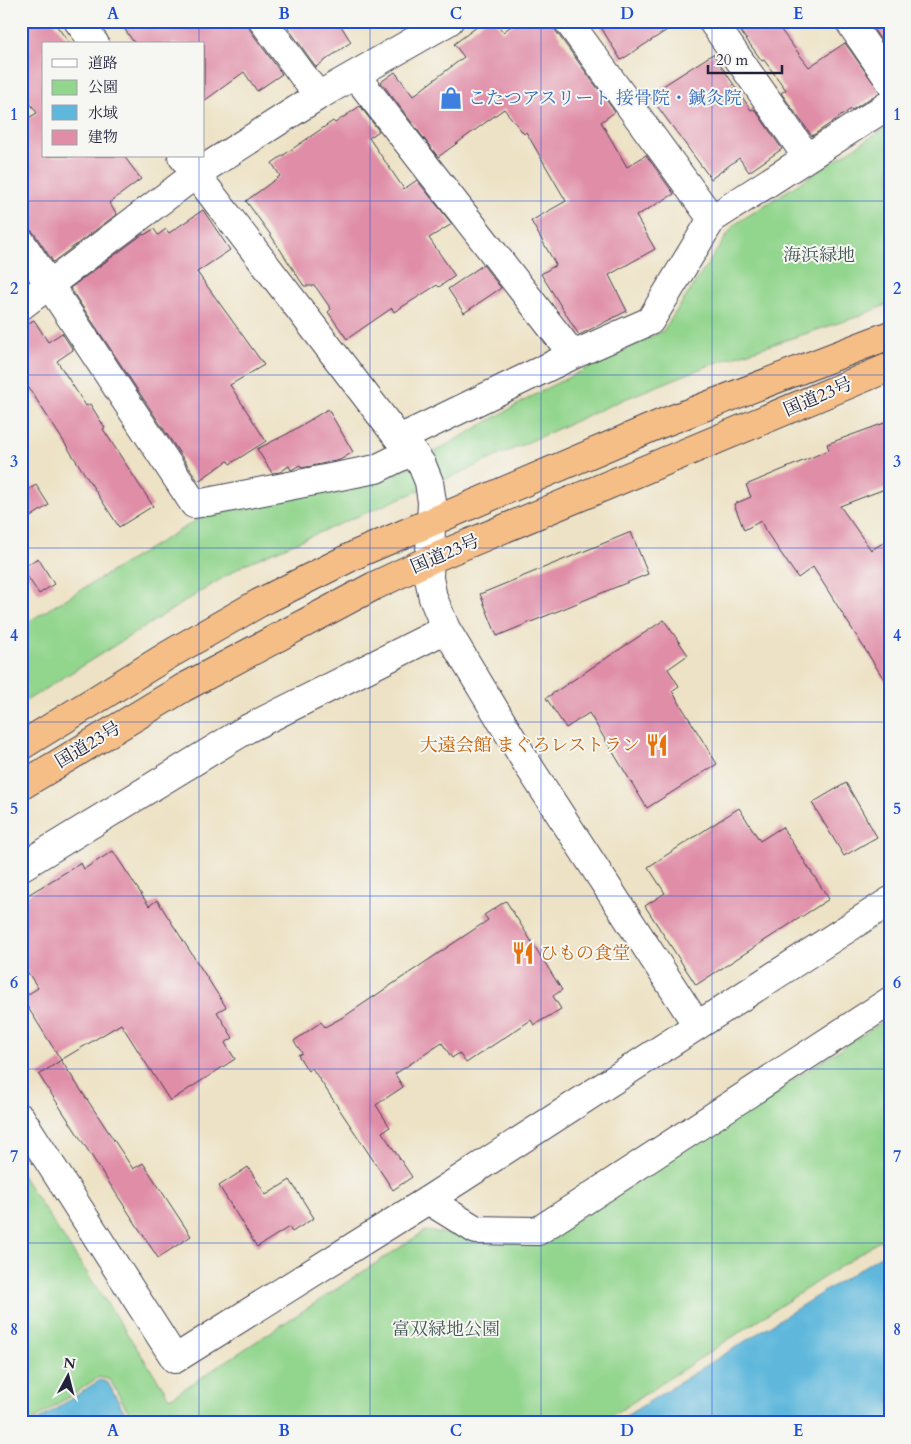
<svg xmlns="http://www.w3.org/2000/svg" width="911" height="1444" font-family="Cardo,'Noto Serif JP',serif">
  <style>
    .green { fill: #92d58d; stroke: #5a7c64 }
    .water { fill: #5fb8dc; stroke: #406d8c }
    .building { fill: #e08ea8 }
    .lines { fill: none; stroke-linecap: round; stroke-linejoin: round }
    .minor-casing { stroke: #403f50; stroke-width: 30 }
    .highway-casing { stroke: #403f50; stroke-width: 30 }
    .minor { stroke: #fff; stroke-width: 28 }
    .highway { stroke: #f6be87; stroke-width: 28 }
    .grid { fill: none; stroke: #1d4ed8; stroke-width: 1; stroke-opacity: 0.55 }
    .labels { text-anchor: middle; dominant-baseline: central; stroke-width: 4; stroke-linejoin: round; paint-order: stroke }
    .shop-label { font-size: 18px; fill: #366cbe; stroke: #f6f6f2; text-anchor: start }
    .park-label { font-size: 18px; fill: #445854; stroke: #f6f6f2 }
    .street-label { font-size: 18px; fill: #22223b; stroke: #f6f6f2 }
    .food-label { font-size: 18px; fill: #c56008; stroke: #f6f6f2; text-anchor: end }
    .neatline { fill: none; stroke: #1d4ed8; stroke-width: 2 }
    .grid-label { font-size: 16px; text-anchor: middle; font-weight: bold; fill: #1d4ed8 }
  </style>
  <rect width="100%" height="100%" fill="#f6f6f2"/>
  <filter id="ink" filterUnits="userSpaceOnUse"><feTurbulence type="fractalNoise" baseFrequency=".02" numOctaves="2"/><feDisplacementMap in="SourceGraphic" scale="10" xChannelSelector="R" yChannelSelector="G"/><feConvolveMatrix kernelMatrix="1 2 1 2 8 2 1 2 1" color-interpolation-filters="sRGB"/></filter>
  <filter id="wash" filterUnits="userSpaceOnUse"><feTurbulence type="fractalNoise" baseFrequency=".0096" numOctaves="4" result="noise"/><feDisplacementMap in="SourceGraphic" scale="20" xChannelSelector="R" yChannelSelector="G"/><feGaussianBlur stdDeviation="1.12" result="paint"/><feColorMatrix in="noise" values="0 0 0 0 0 0 0 0 0 0 0 0 0 0 0 0 0 1.4 0 .05"/><feComposite in="paint" operator="in"/></filter>
  <g filter="url(#wash)">
    <rect width="100%" height="100%" fill="#ede2c5"/>
    <!-- green -->
    <path class="green" d="M 890,125 L 890,303 L 860,316 L 715,363 L 622,400 L 453,476 L 245,564 L 21,704 L 21,626 L 205,515 L 388,478 L 547,388 L 663,331 L 734,225 Z
      M 890,1017 L 890,1234 L 601,1423 L 135,1423 L 110,1380 L 99,1377 L 29,1423 L 21,1423 L 21,1174 L 170,1398 L 425,1231 L 538,1245 Z"/>
    <!-- water -->
    <path class="water" d="M 890,1250 L 890,1423 L 615,1423 Z
      M 100,1380 L 108,1383 L 131,1423 L 34,1423 Z"/>
    <g id="blocks">
      <!-- building -->
      <path class="building" d="M 21,21 L 53,21 L 70,44 L 44,44 L 44,156 L 124,156 L 141,179 L 109,203 L 117,214 L 53,262 L 34,233 L 28,228 L 21,227 L 21,122 L 37,113 L 21,90 Z
        M 119,21 L 248,21 L 250,30 L 282,74 L 257,91 L 244,72 L 204,101 L 204,44 L 135,44 Z
        M 283,21 L 338,21 L 351,42 L 316,67 Z
        M 485,21 L 495,21 L 503,32 L 518,21 L 553,21 L 555,30 L 615,112 L 601,122 L 627,167 L 646,155 L 674,194 L 636,216 L 655,249 L 609,275 L 627,311 L 579,335 L 541,274 L 556,265 L 531,221 L 566,201 L 526,132 L 524,134 L 504,109 L 438,157 L 381,82 L 395,72 L 413,96 L 464,57 L 454,44 Z
        M 597,21 L 681,21 L 621,60 Z
        M 733,21 L 774,21 L 809,67 L 845,43 L 880,92 L 852,110 L 851,109 L 812,136 L 781,93 L 786,90 L 764,60 L 762,61 Z
        M 878,21 L 890,21 L 890,53 L 871,26 Z
        M 713,54 L 751,110 L 753,109 L 756,111 L 782,149 L 749,172 L 739,158 L 711,179 L 649,95 Z
        M 360,106 L 379,131 L 369,138 L 404,189 L 417,180 L 452,224 L 429,238 L 455,276 L 439,287 L 437,285 L 394,312 L 392,308 L 347,339 L 328,312 L 331,309 L 315,286 L 304,286 L 270,234 L 246,201 L 280,176 L 272,163 L 333,121 L 335,123 Z
        M 203,210 L 230,250 L 197,272 L 264,365 L 230,385 L 266,441 L 230,464 L 228,461 L 198,481 L 70,288 L 143,234 L 144,235 L 154,229 L 158,235 L 166,229 L 169,233 Z
        M 483,265 L 501,288 L 464,313 L 448,289 Z
        M 34,320 L 48,342 L 62,333 L 73,350 L 57,361 L 86,406 L 90,404 L 105,428 L 103,429 L 153,506 L 119,527 L 29,388 L 21,392 L 21,328 Z
        M 328,409 L 353,452 L 340,460 L 302,468 L 300,465 L 291,470 L 289,466 L 280,472 L 272,473 L 257,449 L 287,434 Z
        M 890,421 L 890,487 L 840,506 L 871,550 L 890,539 L 890,689 L 813,567 L 798,578 L 765,530 L 761,521 L 744,530 L 734,504 L 751,497 L 746,485 L 829,450 L 827,444 Z
        M 36,485 L 49,505 L 21,523 L 21,494 Z
        M 631,532 L 648,574 L 497,636 L 480,594 Z
        M 38,558 L 54,584 L 39,594 L 22,568 Z
        M 664,620 L 688,655 L 668,669 L 679,686 L 672,691 L 717,764 L 647,808 L 589,713 L 566,728 L 546,698 Z
        M 846,783 L 877,837 L 844,856 L 812,803 Z
        M 739,808 L 760,841 L 782,827 L 829,899 L 696,985 L 645,906 L 665,893 L 648,867 Z
        M 113,851 L 149,906 L 157,900 L 226,1007 L 217,1012 L 233,1038 L 225,1043 L 235,1059 L 170,1101 L 121,1024 L 61,1060 L 22,998 L 38,988 L 21,962 L 21,899 L 81,863 L 84,869 Z
        M 506,901 L 562,990 L 553,996 L 561,1009 L 534,1025 L 531,1020 L 466,1063 L 459,1053 L 452,1058 L 442,1043 L 395,1074 L 403,1087 L 376,1105 L 390,1127 L 382,1132 L 412,1177 L 393,1190 L 312,1068 L 308,1071 L 298,1055 L 302,1053 L 294,1041 L 321,1022 L 325,1027 L 345,1016 L 488,920 L 484,915 Z
        M 61,1060 L 133,1169 L 143,1163 L 191,1236 L 158,1258 L 39,1075 Z
        M 248,1167 L 266,1195 L 290,1180 L 314,1218 L 292,1232 L 289,1227 L 257,1247 L 219,1186 Z"/>
    </g>
  </g>
  <g filter="url(#ink)">
    <use href="#blocks" fill-opacity="0" stroke="#403f50" stroke-width="1"/>
    <g class="lines">
      <defs>
        <path id="minor" d="M 78,21 L 95,44
          M 263,21 L 318,96
          M 568,21 L 712,219
          M 712,21 L 807,157
          M 849,21 L 890,81
          M 356,76 L 573,355
          M 182,156 L 399,439 L 412,451 L 422,465 L 429,482 L 432,502 L 429,578 L 433,598 L 446,629 L 526,762 L 697,1025
          M 21,242 L 194,504 L 207,502 L 376,469 L 412,451
          M 21,306 L 196,174 L 318,96 L 449,21
          M 399,439 L 573,355 L 650,321 L 712,219 L 890,104
          M 21,867 L 247,729 L 446,629
          M 21,1118 L 175,1359 L 428,1200 L 890,901
          M 428,1200 L 476,1230 L 538,1231 L 890,1001"/>
        <path id="highway" d="M 21,746 L 170,654 L 259,603 L 359,553 L 660,424 L 890,335
          M 21,786 L 183,688 L 374,586 L 429,560 L 890,367"/>
      </defs>
      <!-- minor casing -->
      <use href="#minor" class="minor-casing"/>
      <!-- highway casing -->
      <use href="#highway" class="highway-casing"/>
      <!-- minor -->
      <use href="#minor" class="minor"/>
      <!-- highway -->
      <use href="#highway" class="highway"/>
    </g>
  </g>
  <!-- grid -->
  <path class="grid" d="M 199,21 L 199,44M 370,21 L 370,1423M 541,21 L 541,1423M 712,21 L 712,1423M 199,156 L 199,1423M 21,201 L 890,201M 21,375 L 890,375M 21,548 L 890,548M 21,722 L 890,722M 21,896 L 890,896M 21,1069 L 890,1069M 21,1243 L 890,1243"/>
  <!-- icons -->
  <defs>
    <symbol id="shop-bare" viewBox="-9 -9 18 18"><path d="M-5-2.5h2.3a2.7 3.5 0 0 1 5.4 0H5L5.5 6h-11ZM-1.5-2.5h3a1.5 2.3 0 0 0-3 0Z" fill="#3f7fe0" stroke="#f6f6f2" stroke-width="2.5" paint-order="stroke"/></symbol>
    <symbol id="restaurant-bare" viewBox="-9 -9 18 18"><path d="M-5-6h1v4h1v-4h1v4h1v-4h1v5L-1.5 .5V6h-2V.5L-5-1ZM5-6V6H3V1.5H1.5Q1.5-4 5-6Z" fill="#e8710a" stroke="#f6f6f2" stroke-width="2.5" paint-order="stroke"/></symbol>
  </defs>
  <g fill-rule="evenodd">
    <use href="#shop-bare" x="435" y="82" width="32" height="32"/>
    <use href="#restaurant-bare" x="641" y="729" width="32" height="32"/>
    <use href="#restaurant-bare" x="507" y="937" width="32" height="32"/>
  </g>
  <g class="labels">
    <!-- shop labels -->
    <g class="shop-label">
      <text x="468" y="98">こたつアスリート 接骨院・鍼灸院</text>
    </g>
    <!-- park labels -->
    <g class="park-label">
      <text x="819" y="255">海浜緑地</text>
      <text x="446" y="1329">富双緑地公園</text>
    </g>
    <!-- street labels -->
    <g class="street-label">
      <text transform="translate(818 397) rotate(-23)">国道23号</text>
      <text transform="translate(445 554) rotate(-23)">国道23号</text>
      <text transform="translate(88 745) rotate(-31)">国道23号</text>
    </g>
    <!-- food labels -->
    <g class="food-label">
      <text x="640" y="745">大遠会館 まぐろレストラン</text>
      <text x="540" y="953" text-anchor="start">ひもの食堂</text>
    </g>
  </g>
  <!-- margin -->
  <rect width="911" height="1444" fill="none" stroke="#f6f6f2" stroke-width="55"/>
  <!-- legend -->
  <rect x="42" y="42" width="162" height="115" fill="#f6f6f2" stroke="#a1a1a9"/>
  <rect x="52" y="59" width="25" height="8" fill="#ffffff" stroke="#a1a1a9"/>
  <text x="88" y="68" font-size="15" fill="#22223b">道路</text>
  <rect x="52" y="80" width="25" height="15" fill="#92d58d" stroke="#a1a1a9"/>
  <text x="88" y="92" font-size="15" fill="#22223b">公園</text>
  <rect x="52" y="105" width="25" height="15" fill="#5fb8dc" stroke="#a1a1a9"/>
  <text x="88" y="118" font-size="15" fill="#22223b">水域</text>
  <rect x="52" y="130" width="25" height="15" fill="#e08ea8" stroke="#a1a1a9"/>
  <text x="88" y="142" font-size="15" fill="#22223b">建物</text>
  <!-- north arrow -->
  <g transform="translate(68 1376) rotate(7)" stroke="#f6f6f2" stroke-width="4" paint-order="stroke">
  <path d="M0-4L9 19L0 12L-9 19Z" fill="#22223b"/>
  <text y="-8" font-size="14" font-weight="bold" text-anchor="middle" fill="#22223b">N</text>
  </g>
  <!-- scale -->
  <path d="M708 65v8h74v-8" fill="none" stroke="#22223b" stroke-width="2.5"/>
  <text x="716" y="65" font-size="15" fill="#22223b" stroke="#f6f6f2" stroke-width="4" paint-order="stroke">20 m</text>
  <rect x="28" y="28" width="856" height="1388" class="neatline"/>
  <g class="grid-label">
    <text x="113" y="19">A</text>
    <text x="284" y="19">B</text>
    <text x="456" y="19">C</text>
    <text x="627" y="19">D</text>
    <text x="798" y="19">E</text>
    <text x="14" y="120">1</text>
    <text x="897" y="120">1</text>
    <text x="14" y="294">2</text>
    <text x="897" y="294">2</text>
    <text x="14" y="467">3</text>
    <text x="897" y="467">3</text>
    <text x="14" y="641">4</text>
    <text x="897" y="641">4</text>
    <text x="14" y="814">5</text>
    <text x="897" y="814">5</text>
    <text x="14" y="988">6</text>
    <text x="897" y="988">6</text>
    <text x="14" y="1162">7</text>
    <text x="897" y="1162">7</text>
    <text x="14" y="1335">8</text>
    <text x="897" y="1335">8</text>
    <text x="113" y="1436">A</text>
    <text x="284" y="1436">B</text>
    <text x="456" y="1436">C</text>
    <text x="627" y="1436">D</text>
    <text x="798" y="1436">E</text>
  </g>
</svg>
